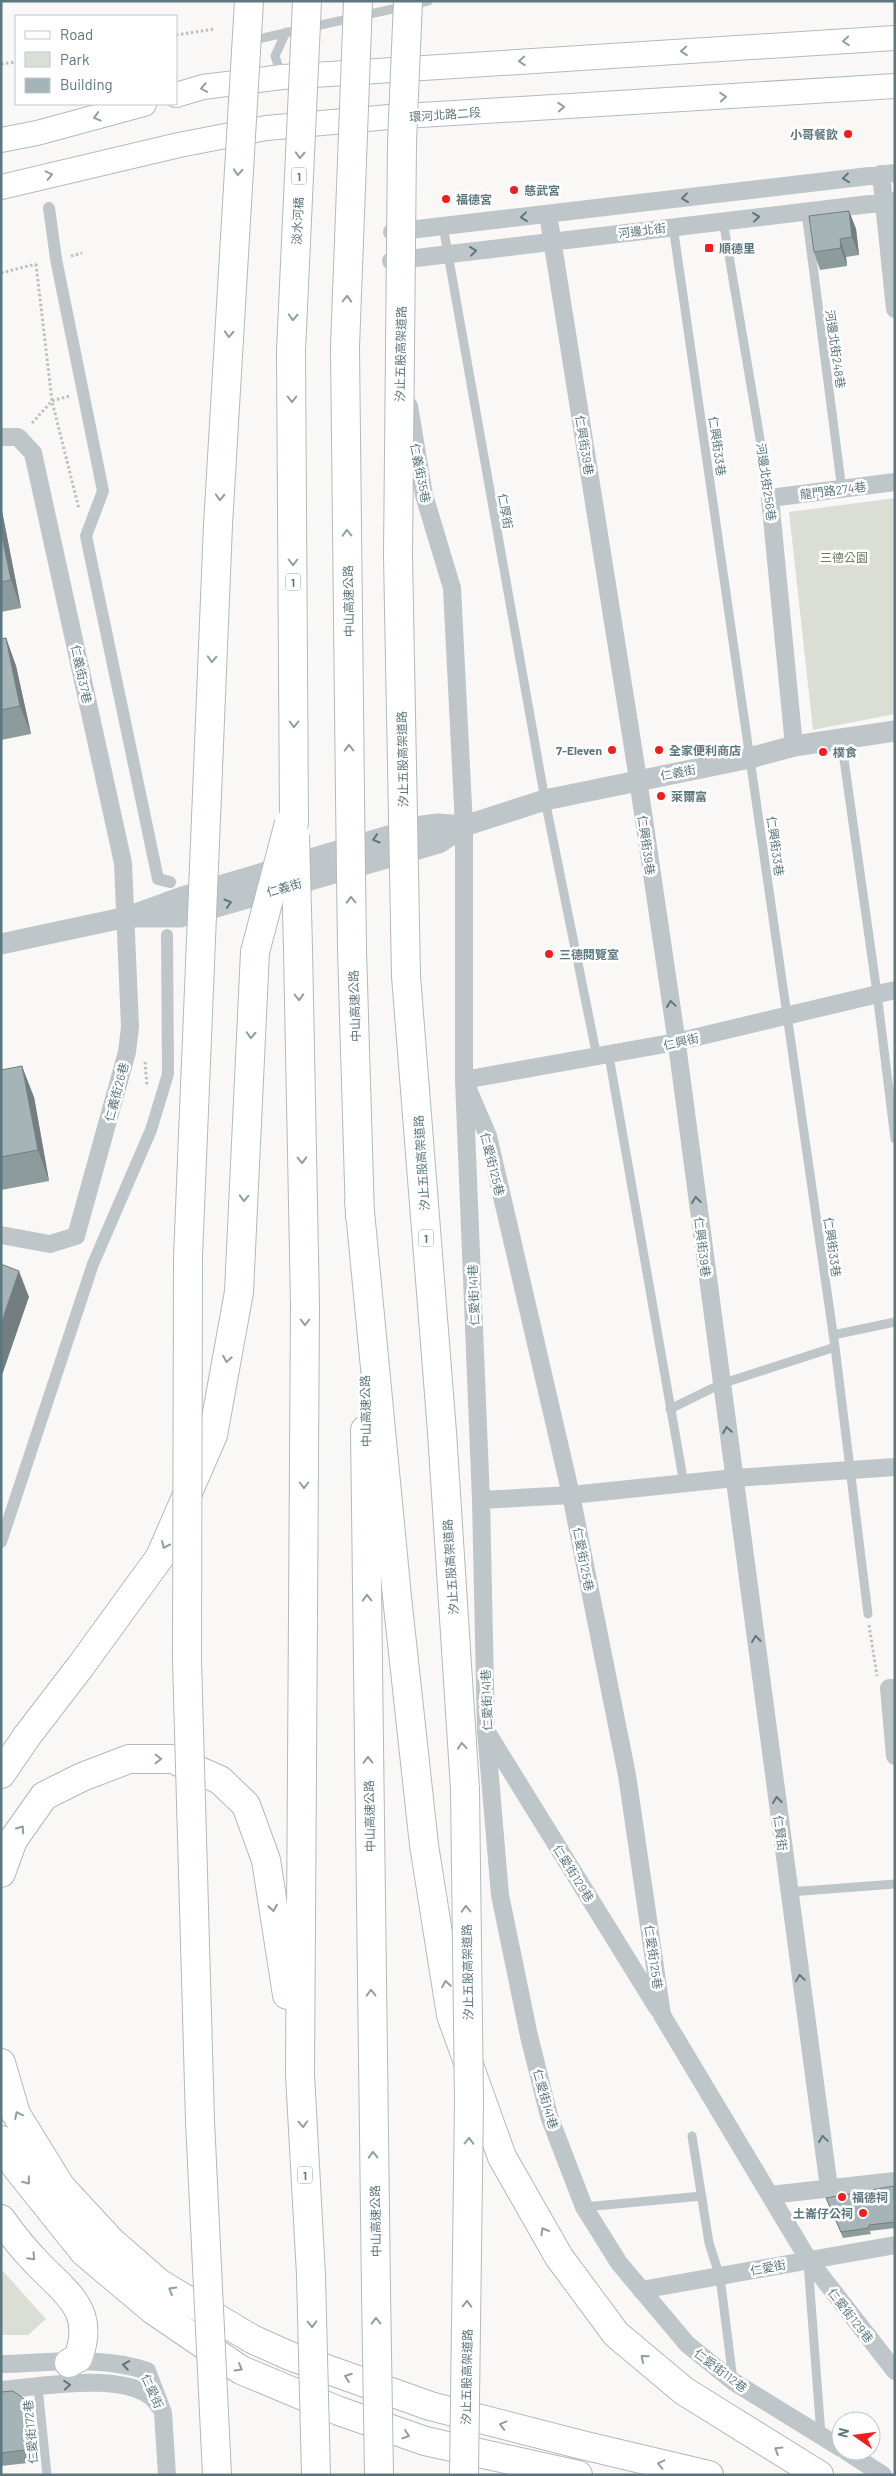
<svg xmlns="http://www.w3.org/2000/svg" width="896" height="2476" font-family="Barlow,'Noto Sans TC',sans-serif">
  <style>
    .green { fill: #daded5 }
    .lines { fill: none; stroke-linecap: round; stroke-linejoin: round }
    .secondary-casing { stroke: #b1bbbe; stroke-width: 26 }
    .motorway-casing { stroke: #b2babc; stroke-width: 30 }
    .path { stroke: #bbc0c2; stroke-width: 3; stroke-dasharray: 2.5 2.5; stroke-linecap: butt }
    .service { stroke: #bec6c9; stroke-width: 9 }
    .pedestrian { stroke: #bec6c9; stroke-width: 12 }
    .minor { stroke: #bec6c9; stroke-width: 18 }
    .tertiary { stroke: #bec6c9; stroke-width: 21 }
    .secondary { stroke: #fff; stroke-width: 24 }
    .motorway { stroke: #fff; stroke-width: 28 }
    .motorway-bridge-casing { stroke: #b2babc; stroke-width: 30; stroke-linecap: butt }
    .motorway-bridge { stroke: #fff; stroke-width: 28 }
    .wall { fill: #8e9b9d }
    .shaded-wall { fill: #747e80 }
    .building { fill: #a5b4b7; stroke: #747e80 }
    .oneway { stroke: #8ea0a5 }
    .oneway2 { stroke: #5d777e }
    .poi-dot { fill: #f31e1b; stroke: #fff; stroke-width: 2 }
    .labels { text-anchor: middle; dominant-baseline: central; stroke-width: 5; stroke-linejoin: round; paint-order: stroke }
    .shield { fill: #fff; stroke: #8ea0a5; stroke-width: 1 }
    .shield-label { font-size: 11px; font-weight: bold; fill: #5d777e }
    .street-label { font-size: 12px; fill: #5d777e; stroke: #fff }
    .poi-label { font-size: 12px; font-weight: bold; fill: #5d777e; stroke: #fff; text-anchor: start }
    .park-label { font-size: 12px; fill: #6b7a61; stroke: #fff }
  </style>
  <rect width="100%" height="100%" fill="#f9f8f6"/>
  <!-- green -->
  <path class="green" d="M 895,498 L 895,714 L 813,730 L 789,512 Z
    M 1,2269 L 46,2319 L 28,2335 L 1,2335 Z"/>
  <g class="lines">
    <defs>
      <path id="secondary" d="M 176,95 L 203,87 L 282,77 L 895,38
        M 1,140 L 37,133 L 144,104
        M 1,187 L 179,145 L 266,128 L 389,117 L 895,86"/>
      <path id="motorway" d="M 345,347 L 350,797
        M 291,351 L 294,823
        M 298,949 L 305,1305 L 300,2075 L 311,2275
        M 352,949 L 360,1217
        M 359,1201 L 397,1597 L 424,1845 L 451,2015 L 502,2157 L 559,2257 L 616,2334 L 684,2391 L 819,2475
        M 365,1430 L 376,2291
        M 1,1774 L 27,1736 L 80,1667 L 160,1557 L 213,1435 L 239,1292 L 255,952
        M 1,1873 L 13,1840 L 44,1796 L 82,1777 L 129,1759 L 172,1759 L 220,1780 L 246,1805 L 266,1860 L 287,1995
        M 1,2063 L 16,2114 L 61,2187 L 111,2241 L 159,2283 L 252,2339 L 290,2356 L 430,2406 L 582,2445 L 709,2475
        M 1,2140 L 16,2167 L 84,2252 L 153,2310 L 241,2370 L 339,2411 L 425,2441 L 578,2475
        M 1,2219 C 13,2236 26,2252 41,2267 C 70,2296 95,2313 78,2358 L 69,2363"/>
    </defs>
    <!-- secondary casing -->
    <use href="#secondary" class="secondary-casing"/>
    <!-- motorway casing -->
    <use href="#motorway" class="motorway-casing"/>
    <!-- path -->
    <path class="path" d="M 176,35 L 215,29
      M 1,64 L 16,62
      M 71,256 L 82,253
      M 36,264 L 52,401 L 79,509
      M 1,273 L 36,264
      M 32,423 L 52,401 L 69,396
      M 145,1062 L 147,1085
      M 869,1625 L 877,1676"/>
    <!-- service -->
    <path class="service" d="M 249,41 L 428,1
      M 282,77 L 275,56 L 286,32
      M 806,212 L 842,490
      M 723,220 L 770,498
      M 443,226 L 545,800 L 597,1057
      M 673,226 L 835,1347 L 868,1614
      M 841,738 L 877,993 L 895,1139
      M 609,1056 L 684,1484
      M 833,1335 L 895,1322
      M 670,1409 L 721,1384 L 835,1347
      M 789,1892 L 895,1884
      M 692,2136 L 709,2243 L 720,2277 L 733,2380
      M 584,2207 L 702,2196
      M 808,2263 L 821,2435
      M 38,2387 L 47,2475"/>
    <!-- pedestrian -->
    <path class="pedestrian" d="M 49,208 L 56,259 L 103,491 L 86,536 L 158,879 L 170,882
      M 1,1542 L 93,1264 L 151,1130 L 168,1074 L 167,935"/>
    <!-- minor -->
    <path class="minor" d="M 881,174 L 895,309
      M 548,214 L 638,779 L 676,1037 L 829,2188
      M 392,232 L 895,173
      M 391,261 L 895,201
      M 409,406 L 424,495 L 452,588 L 464,826 L 464,1080 L 488,1136 L 571,1495 L 627,1775 L 662,2015 L 808,2259 L 895,2371
      M 1,437 L 18,437 L 33,453 L 123,863 L 130,1027 L 127,1052 L 76,1236 L 50,1244 L 1,1235
      M 794,746 L 770,498 L 895,482
      M 481,1500 L 571,1495 L 735,1478 L 895,1467
      M 895,1688 L 889,1688 L 895,1756
      M 488,1734 L 658,2009
      M 770,2195 L 895,2181
      M 641,2290 L 895,2245
      M 1,2364 C 48,2363 102,2355 147,2371 L 163,2413 L 167,2475
      M 1,2390 C 39,2387 137,2368 159,2406
      M 841,2448 L 734,2382 L 687,2344 L 619,2263 L 584,2207 L 549,2116 L 529,2036 L 500,1895 L 486,1731 L 481,1500 L 464,1080 L 676,1042 L 895,990
      M 846,2451 L 883,2475"/>
    <!-- tertiary -->
    <path class="tertiary" d="M 127,917 L 181,917 L 439,843 L 464,826 L 545,800 L 750,758 L 794,746 L 895,731
      M 1,944 L 127,917 L 182,897 L 422,826 L 438,824 L 464,826"/>
    <!-- secondary -->
    <use href="#secondary" class="secondary"/>
    <!-- motorway -->
    <use href="#motorway" class="motorway"/>
    <defs>
      <path id="motorway-bridge" d="M 408,1 L 402,143 L 398,556 L 406,976 L 442,1432 L 465,1789 L 469,2102 L 464,2475
        M 345,347 L 358,1
        M 291,351 L 307,1
        M 350,797 L 352,949
        M 295,835 L 298,949
        M 255,952 L 289,823
        M 311,2275 L 316,2475
        M 376,2291 L 379,2475
        M 217,2475 L 200,2121 L 187,1660 L 188,1257 L 218,525 L 249,1"/>
    </defs>
    <!-- motorway-bridge casing -->
    <use href="#motorway-bridge" class="motorway-bridge-casing"/>
    <!-- motorway-bridge -->
    <use href="#motorway-bridge" class="motorway-bridge"/>
  </g>
  <!-- wall -->
  <path class="wall" d="M 849,211 L 856,229 L 859,255 L 846,257 L 847,266 L 820,270 L 814,252 Z
    M 1,506 L 21,608 L 1,612 Z
    M 6,638 L 16,666 L 31,734 L 1,740 L 1,639 Z
    M 1,1070 L 34,1097 L 49,1181 L 1,1190 Z
    M 895,2186 L 895,2228 L 870,2231 L 871,2234 L 843,2238 L 828,2203 Z
    M 1,2392 L 27,2401 L 31,2414 L 37,2462 L 1,2466 Z"/>
  <!-- shaded-wall -->
  <path class="shaded-wall" d="M 849,211 L 856,229 L 859,255 L 852,237 Z
    M 840,239 L 846,257 L 847,266 L 841,248 Z
    M 1,506 L 21,608 L 11,580 L 1,531 Z
    M 6,638 L 16,666 L 31,734 L 20,706 Z
    M 22,1066 L 34,1097 L 49,1181 L 38,1150 Z
    M 19,1271 L 29,1297 L 1,1378 L 1,1324 Z
    M 27,2401 L 31,2414 L 37,2462 L 32,2449 Z"/>
  <!-- building -->
  <path class="building" d="M 849,211 L 852,237 L 840,239 L 841,248 L 814,252 L 809,216 Z
    M 1,531 L 11,580 L 1,582 Z
    M 6,638 L 20,706 L 1,710 L 1,639 Z
    M 22,1066 L 38,1150 L 1,1157 L 1,1070 Z
    M 1,1264 L 19,1271 L 1,1324 Z
    M 894,2186 L 895,2222 L 869,2225 L 869,2228 L 841,2232 L 826,2198 Z
    M 13,2391 L 27,2401 L 32,2449 L 1,2453 L 1,2392 Z"/>
  <!-- one-way arrows -->
  <defs><path id="oneway-chevron" d="M-2-3.5L2.5 0L-2 3.5" fill="none" stroke-width="1.6" stroke-linecap="round" stroke-linejoin="round" transform="scale(1.25)"/></defs>
  <g class="oneway">
    <use href="#oneway-chevron" transform="translate(846 41) rotate(176)"/>
    <use href="#oneway-chevron" transform="translate(684 51) rotate(176)"/>
    <use href="#oneway-chevron" transform="translate(522 61) rotate(176)"/>
    <use href="#oneway-chevron" transform="translate(204 88) rotate(169)"/>
    <use href="#oneway-chevron" transform="translate(723 97) rotate(-4)"/>
    <use href="#oneway-chevron" transform="translate(561 107) rotate(-4)"/>
    <use href="#oneway-chevron" transform="translate(97 117) rotate(164)"/>
    <use href="#oneway-chevron" transform="translate(300 155) rotate(93)"/>
    <use href="#oneway-chevron" transform="translate(238 172) rotate(93)"/>
    <use href="#oneway-chevron" transform="translate(49 175) rotate(-13)"/>
    <use href="#oneway-chevron" transform="translate(347 299) rotate(-88)"/>
    <use href="#oneway-chevron" transform="translate(293 317) rotate(93)"/>
    <use href="#oneway-chevron" transform="translate(229 334) rotate(93)"/>
    <use href="#oneway-chevron" transform="translate(292 399) rotate(90)"/>
    <use href="#oneway-chevron" transform="translate(220 497) rotate(93)"/>
    <use href="#oneway-chevron" transform="translate(347 533) rotate(-91)"/>
    <use href="#oneway-chevron" transform="translate(293 562) rotate(90)"/>
    <use href="#oneway-chevron" transform="translate(212 659) rotate(93)"/>
    <use href="#oneway-chevron" transform="translate(294 724) rotate(90)"/>
    <use href="#oneway-chevron" transform="translate(349 748) rotate(-91)"/>
    <use href="#oneway-chevron" transform="translate(351 900) rotate(-91)"/>
    <use href="#oneway-chevron" transform="translate(299 997) rotate(89)"/>
    <use href="#oneway-chevron" transform="translate(251 1035) rotate(93)"/>
    <use href="#oneway-chevron" transform="translate(302 1160) rotate(89)"/>
    <use href="#oneway-chevron" transform="translate(244 1198) rotate(93)"/>
    <use href="#oneway-chevron" transform="translate(305 1322) rotate(90)"/>
    <use href="#oneway-chevron" transform="translate(227 1359) rotate(100)"/>
    <use href="#oneway-chevron" transform="translate(304 1485) rotate(90)"/>
    <use href="#oneway-chevron" transform="translate(165 1545) rotate(114)"/>
    <use href="#oneway-chevron" transform="translate(367 1598) rotate(-91)"/>
    <use href="#oneway-chevron" transform="translate(462 1746) rotate(-94)"/>
    <use href="#oneway-chevron" transform="translate(158 1759) rotate(1)"/>
    <use href="#oneway-chevron" transform="translate(368 1760) rotate(-91)"/>
    <use href="#oneway-chevron" transform="translate(21 1829) rotate(-55)"/>
    <use href="#oneway-chevron" transform="translate(273 1908) rotate(81)"/>
    <use href="#oneway-chevron" transform="translate(466 1909) rotate(-91)"/>
    <use href="#oneway-chevron" transform="translate(446 1984) rotate(-99)"/>
    <use href="#oneway-chevron" transform="translate(371 1993) rotate(-91)"/>
    <use href="#oneway-chevron" transform="translate(18 2115) rotate(-116)"/>
    <use href="#oneway-chevron" transform="translate(303 2124) rotate(87)"/>
    <use href="#oneway-chevron" transform="translate(469 2141) rotate(-89)"/>
    <use href="#oneway-chevron" transform="translate(373 2155) rotate(-91)"/>
    <use href="#oneway-chevron" transform="translate(27 2181) rotate(51)"/>
    <use href="#oneway-chevron" transform="translate(544 2231) rotate(-120)"/>
    <use href="#oneway-chevron" transform="translate(32 2257) rotate(47)"/>
    <use href="#oneway-chevron" transform="translate(172 2290) rotate(-149)"/>
    <use href="#oneway-chevron" transform="translate(467 2304) rotate(-89)"/>
    <use href="#oneway-chevron" transform="translate(376 2321) rotate(-91)"/>
    <use href="#oneway-chevron" transform="translate(312 2324) rotate(89)"/>
    <use href="#oneway-chevron" transform="translate(644 2358) rotate(-140)"/>
    <use href="#oneway-chevron" transform="translate(239 2368) rotate(30)"/>
    <use href="#oneway-chevron" transform="translate(348 2377) rotate(-160)"/>
    <use href="#oneway-chevron" transform="translate(503 2425) rotate(-165)"/>
    <use href="#oneway-chevron" transform="translate(406 2435) rotate(19)"/>
    <use href="#oneway-chevron" transform="translate(778 2450) rotate(-148)"/>
    <use href="#oneway-chevron" transform="translate(661 2464) rotate(-167)"/>
  </g>
  <g class="oneway2">
    <use href="#oneway-chevron" transform="translate(846 178) rotate(173)"/>
    <use href="#oneway-chevron" transform="translate(685 198) rotate(173)"/>
    <use href="#oneway-chevron" transform="translate(524 217) rotate(174)"/>
    <use href="#oneway-chevron" transform="translate(756 217) rotate(-6)"/>
    <use href="#oneway-chevron" transform="translate(473 251) rotate(-7)"/>
    <use href="#oneway-chevron" transform="translate(376 839) rotate(163)"/>
    <use href="#oneway-chevron" transform="translate(228 903) rotate(-16)"/>
    <use href="#oneway-chevron" transform="translate(671 1004) rotate(-98)"/>
    <use href="#oneway-chevron" transform="translate(696 1200) rotate(-97)"/>
    <use href="#oneway-chevron" transform="translate(727 1430) rotate(-99)"/>
    <use href="#oneway-chevron" transform="translate(756 1639) rotate(-97)"/>
    <use href="#oneway-chevron" transform="translate(777 1800) rotate(-97)"/>
    <use href="#oneway-chevron" transform="translate(800 1978) rotate(-98)"/>
    <use href="#oneway-chevron" transform="translate(823 2139) rotate(-98)"/>
    <use href="#oneway-chevron" transform="translate(126 2365) rotate(-171)"/>
    <use href="#oneway-chevron" transform="translate(67 2385) rotate(-4)"/>
  </g>
  <!-- markers -->
  <g class="poi-dot">
    <circle cx="848" cy="134" r="5"/>
    <circle cx="514" cy="190" r="5"/>
    <circle cx="446" cy="199" r="5"/>
    <rect x="704" y="243" width="10" height="10" rx="2.5"/>
    <circle cx="612" cy="750" r="5"/>
    <circle cx="659" cy="750" r="5"/>
    <circle cx="823" cy="752" r="5"/>
    <circle cx="661" cy="796" r="5"/>
    <circle cx="549" cy="954" r="5"/>
    <circle cx="842" cy="2197" r="5"/>
    <circle cx="863" cy="2213" r="5"/>
  </g>
  <g class="labels">
    <!-- shield labels -->
    <g class="shield">
      <rect x="291.5" y="167.5" width="15" height="17" rx="4"/>
      <rect x="285.5" y="573.5" width="15" height="17" rx="4"/>
      <rect x="418.5" y="1229.5" width="15" height="17" rx="4"/>
      <rect x="297.5" y="2166.5" width="15" height="17" rx="4"/>
    </g>
    <g class="shield-label">
      <text x="299" y="176">1</text>
      <text x="293" y="582">1</text>
      <text x="426" y="1238">1</text>
      <text x="305" y="2175">1</text>
    </g>
    <!-- street labels -->
    <g class="street-label">
      <text transform="translate(445 114) rotate(-4)">環河北路二段</text>
      <text transform="translate(297 221) rotate(-87)">淡水河橋</text>
      <text transform="translate(642 230) rotate(-7)">河邊北街</text>
      <text transform="translate(836 349) rotate(82)">河邊北街248巷</text>
      <text transform="translate(400 354) rotate(-89)">汐止五股高架道路</text>
      <text transform="translate(585 445) rotate(81)">仁興街39巷</text>
      <text transform="translate(718 446) rotate(82)">仁興街33巷</text>
      <text transform="translate(421 473) rotate(79)">仁義街35巷</text>
      <text transform="translate(767 482) rotate(82)">河邊北街256巷</text>
      <text transform="translate(833 490) rotate(-7)">龍門路274巷</text>
      <text transform="translate(506 511) rotate(80)">仁厚街</text>
      <text transform="translate(348 601) rotate(-91)">中山高速公路</text>
      <text transform="translate(82 674) rotate(78)">仁義街37巷</text>
      <text transform="translate(402 759) rotate(-91)">汐止五股高架道路</text>
      <text transform="translate(678 772) rotate(-11)">仁義街</text>
      <text transform="translate(647 845) rotate(82)">仁興街39巷</text>
      <text transform="translate(776 846) rotate(82)">仁興街33巷</text>
      <text transform="translate(284 887) rotate(-16)">仁義街</text>
      <text transform="translate(354 1006) rotate(-92)">中山高速公路</text>
      <text transform="translate(681 1041) rotate(-13)">仁興街</text>
      <text transform="translate(116 1092) rotate(-75)">仁義街26巷</text>
      <text transform="translate(421 1163) rotate(-94)">汐止五股高架道路</text>
      <text transform="translate(493 1164) rotate(76)">仁愛街125巷</text>
      <text transform="translate(703 1247) rotate(83)">仁興街39巷</text>
      <text transform="translate(833 1247) rotate(82)">仁興街33巷</text>
      <text transform="translate(473 1295) rotate(-92)">仁愛街141巷</text>
      <text transform="translate(365 1411) rotate(-91)">中山高速公路</text>
      <text transform="translate(584 1559) rotate(79)">仁愛街125巷</text>
      <text transform="translate(450 1567) rotate(-94)">汐止五股高架道路</text>
      <text transform="translate(486 1700) rotate(-92)">仁愛街141巷</text>
      <text transform="translate(369 1816) rotate(-91)">中山高速公路</text>
      <text transform="translate(781 1833) rotate(83)">仁賢街</text>
      <text transform="translate(574 1873) rotate(58)">仁愛街129巷</text>
      <text transform="translate(654 1957) rotate(82)">仁愛街125巷</text>
      <text transform="translate(467 1972) rotate(-91)">汐止五股高架道路</text>
      <text transform="translate(546 2099) rotate(74)">仁愛街141巷</text>
      <text transform="translate(375 2221) rotate(-91)">中山高速公路</text>
      <text transform="translate(768 2267) rotate(-11)">仁愛街</text>
      <text transform="translate(851 2315) rotate(52)">仁愛街129巷</text>
      <text transform="translate(721 2370) rotate(37)">仁愛街112巷</text>
      <text transform="translate(466 2377) rotate(-89)">汐止五股高架道路</text>
      <text transform="translate(153 2391) rotate(66)">仁愛街</text>
      <text transform="translate(30 2432) rotate(-95)">仁愛街172巷</text>
    </g>
    <!-- poi labels -->
    <g class="poi-label">
      <text x="838" y="134" text-anchor="end">小哥餐飲</text>
      <text x="524" y="190">慈武宮</text>
      <text x="456" y="199">福德宮</text>
      <text x="719" y="248">順德里</text>
      <text x="602" y="750" text-anchor="end">7-Eleven</text>
      <text x="669" y="750">全家便利商店</text>
      <text x="833" y="752">樸食</text>
      <text x="671" y="796">萊爾富</text>
      <text x="559" y="954">三德閱覽室</text>
      <text x="852" y="2197">福德祠</text>
      <text x="853" y="2213" text-anchor="end">土崙仔公祠</text>
    </g>
    <!-- park labels -->
    <g class="park-label">
      <text x="844" y="557">三德公園</text>
    </g>
  </g>
  <!-- border -->
  <rect width="896" height="2476" fill="none" stroke="#5d777e" stroke-width="5"/>
  <!-- legend -->
  <rect x="15" y="15" width="162" height="90" fill="#ffffff" stroke="#bec9cb"/>
  <rect x="25" y="31" width="25" height="8" fill="#ffffff" stroke="#bec9cb"/>
  <text x="60" y="40" font-size="15" fill="#5d777e">Road</text>
  <rect x="25" y="52" width="25" height="15" fill="#daded5" stroke="#bec9cb"/>
  <text x="60" y="65" font-size="15" fill="#5d777e">Park</text>
  <rect x="25" y="78" width="25" height="15" fill="#a5b4b7" stroke="#bec9cb"/>
  <text x="60" y="90" font-size="15" fill="#5d777e">Building</text>
  <!-- north arrow -->
  <g transform="translate(856 2436) rotate(284)"><circle r="24" fill="#ffffff" stroke="#bec9cb"/>
  <path d="M0-4L9 19L0 12L-9 19Z" fill="#f31e1b"/>
  <text y="-8" font-size="14" font-weight="bold" text-anchor="middle" fill="#5d777e">N</text>
  </g>
</svg>
